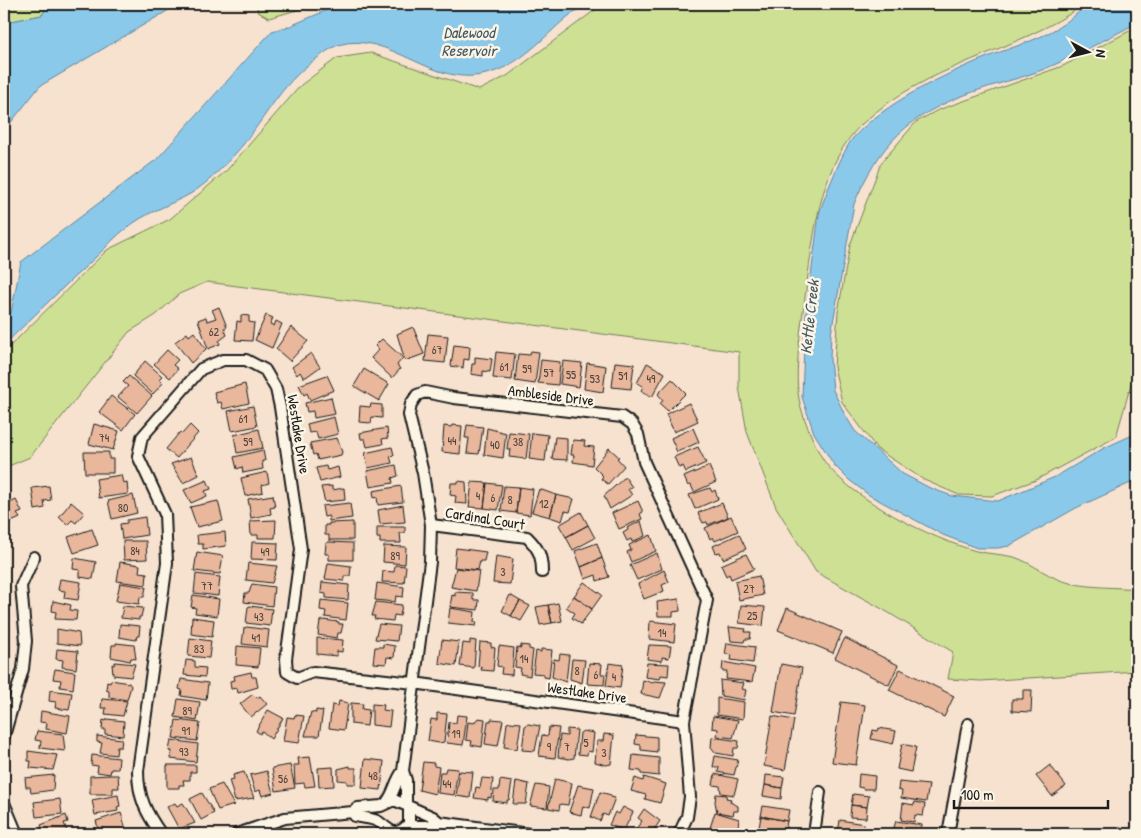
<svg xmlns="http://www.w3.org/2000/svg" width="1141" height="838" font-family="'Patrick Hand',sans-serif">
  <style>
    .green { fill: #cee094; stroke: #757e58 }
    .water { fill: #8bc9eb; stroke: #5f8498 }
    .building { fill: #e9b79b; stroke: #1c1c1c }
    .lines { fill: none; stroke-linecap: round; stroke-linejoin: round }
    .street-casing { stroke: #1c1c1c; stroke-width: 14 }
    .street { stroke: #fcf5e5; stroke-width: 10 }
    .labels { text-anchor: middle; dominant-baseline: central; stroke-width: 5; stroke-linejoin: round; paint-order: stroke }
    .number-label { font-size: 12px; fill: #4f433c }
    .street-label { font-size: 15px; fill: #1c1c1c; stroke: #fcf5e5 }
    .water-label { font-size: 16px; font-style: italic; fill: #435964; stroke: #fcf5e5 }
  </style>
  <rect width="100%" height="100%" fill="#f6e2cf"/>
  <filter id="ink" filterUnits="userSpaceOnUse"><feTurbulence type="fractalNoise" baseFrequency=".02" numOctaves="2"/><feDisplacementMap in="SourceGraphic" scale="10" xChannelSelector="R" yChannelSelector="G"/><feConvolveMatrix kernelMatrix="1 2 1 2 8 2 1 2 1" color-interpolation-filters="sRGB"/></filter>
  <g filter="url(#ink)">
    <!-- green -->
    <path class="green" d="M 4,4 L 49,4 L 42,15 L 7,22 L 4,29 Z
      M 256,4 L 318,4 L 269,18 L 258,12 Z
      M 603,4 L 1085,4 C 1016,53 925,64 862,124 C 823,161 815,224 808,275 C 804,308 793,367 799,399 C 802,416 815,447 824,461 C 851,499 932,539 976,551 C 988,554 1001,554 1014,557 C 1033,563 1050,579 1070,583 C 1092,588 1116,587 1137,589 L 1137,671 L 981,681 L 948,679 L 953,652 L 884,610 L 816,572 L 776,507 L 747,432 L 739,387 L 739,352 L 207,282 L 179,294 L 156,315 L 129,332 L 30,457 L 4,468 L 4,352 L 107,250 L 170,219 L 227,170 L 301,85 L 337,58 L 371,53 L 479,90 L 507,76 Z
      M 1137,27 L 1137,363 L 1116,437 L 1036,480 L 992,496 L 959,495 L 924,480 L 877,449 L 842,402 L 834,367 L 838,312 L 850,245 L 881,163 L 916,122 L 938,110 L 1063,66 Z"/>
    <!-- water -->
    <path class="water" d="M 49,4 L 179,4 L 40,86 L 4,131 L 4,29 L 7,22 L 42,15 Z
      M 341,4 L 589,4 C 581,8 573,12 566,18 C 543,38 521,64 490,73 C 433,91 390,29 338,45 C 330,48 323,54 316,59 C 278,86 265,121 235,154 C 222,168 207,184 190,194 C 170,205 145,213 127,228 C 115,236 107,247 97,256 C 65,285 35,315 4,345 L 4,311 L 11,313 L 21,262 L 157,159 L 272,31 L 290,26 Z
      M 1087,4 L 1137,4 L 1137,23 C 1106,39 1074,57 1042,70 C 1019,79 994,84 970,93 C 909,115 879,144 854,204 L 831,334 L 830,359 L 833,390 L 845,415 L 855,431 L 903,474 L 930,488 L 952,496 L 998,501 L 1055,477 L 1104,448 L 1137,433 L 1137,480 L 1076,508 L 1009,546 L 998,548 L 977,548 L 943,535 L 869,495 L 849,480 L 834,465 L 814,433 L 802,397 L 805,322 L 819,214 C 824,198 843,150 853,138 C 883,104 943,75 985,58 C 1026,41 1054,38 1087,4 Z"/>
    <!-- building -->
    <path class="building" d="M 219,307 L 227,327 L 224,328 L 227,335 L 219,341 L 220,344 L 208,349 L 198,320 L 206,317 L 207,321 L 216,318 L 212,310 Z
      M 241,315 L 249,316 L 249,322 L 254,323 L 252,341 L 235,340 L 237,321 L 241,322 Z
      M 266,315 L 273,318 L 270,324 L 274,326 L 276,321 L 282,324 L 272,348 L 255,340 Z
      M 291,327 L 308,341 L 290,361 L 276,349 Z
      M 413,327 L 424,354 L 405,361 L 397,334 Z
      M 194,332 L 206,349 L 191,363 L 175,342 L 187,333 L 189,336 Z
      M 428,334 L 448,336 L 445,363 L 425,361 Z
      M 382,339 L 403,358 L 397,365 L 400,369 L 392,378 L 371,358 L 379,349 L 375,346 Z
      M 454,345 L 470,347 L 469,360 L 464,359 L 463,368 L 451,366 Z
      M 167,350 L 178,360 L 173,365 L 178,369 L 170,378 L 154,364 Z
      M 531,351 L 539,352 L 535,384 L 515,381 L 518,354 L 530,355 Z
      M 496,352 L 515,354 L 512,380 L 493,378 Z
      M 311,353 L 320,367 L 306,377 L 303,377 L 300,372 L 297,375 L 292,367 Z
      M 475,357 L 492,359 L 490,372 L 483,371 L 483,376 L 471,374 L 472,364 L 475,364 Z
      M 541,360 L 560,362 L 558,385 L 538,383 Z
      M 145,361 L 162,376 L 159,379 L 163,383 L 153,394 L 133,376 Z
      M 563,361 L 582,363 L 579,387 L 560,384 Z
      M 615,362 L 634,364 L 631,389 L 612,387 Z
      M 587,363 L 606,366 L 603,392 L 584,389 Z
      M 647,363 L 665,373 L 652,397 L 641,391 L 643,386 L 637,383 Z
      M 364,369 L 389,384 L 379,401 L 354,386 Z
      M 327,375 L 334,390 L 310,400 L 307,393 L 304,395 L 299,385 Z
      M 129,376 L 152,396 L 137,413 L 118,397 L 128,386 L 123,382 Z
      M 672,379 L 686,393 L 668,411 L 660,404 L 663,400 L 658,394 Z
      M 245,384 L 249,403 L 223,409 L 221,402 L 217,403 L 214,392 Z
      M 111,396 L 135,414 L 123,430 L 99,412 Z
      M 331,397 L 335,414 L 314,418 L 313,411 L 307,412 L 305,403 Z
      M 689,403 L 698,421 L 674,432 L 666,414 Z
      M 371,404 L 382,405 L 382,418 L 372,417 L 371,423 L 359,422 L 360,406 L 370,407 Z
      M 253,406 L 257,426 L 232,431 L 228,411 Z
      M 334,417 L 338,434 L 318,439 L 316,432 L 309,433 L 307,424 Z
      M 94,424 L 119,431 L 113,450 L 89,444 Z
      M 190,425 L 198,433 L 177,458 L 166,449 L 180,432 L 182,434 Z
      M 452,425 L 462,426 L 460,454 L 442,452 L 444,426 L 451,427 Z
      M 467,425 L 483,427 L 479,454 L 467,453 L 469,438 L 465,438 Z
      M 387,428 L 388,438 L 382,439 L 383,444 L 367,447 L 365,439 L 361,439 L 360,433 Z
      M 487,428 L 506,433 L 503,458 L 484,455 Z
      M 693,428 L 699,442 L 677,452 L 671,438 Z
      M 259,429 L 263,448 L 237,453 L 234,435 Z
      M 509,432 L 529,434 L 526,459 L 509,457 L 510,449 L 507,449 Z
      M 532,433 L 548,435 L 545,461 L 529,459 Z
      M 555,437 L 567,438 L 567,460 L 552,459 Z
      M 337,438 L 342,452 L 341,455 L 318,460 L 316,454 L 313,455 L 310,443 Z
      M 573,440 L 585,441 L 584,446 L 594,447 L 592,465 L 573,462 L 574,455 L 571,455 Z
      M 392,447 L 394,455 L 390,456 L 392,463 L 368,468 L 365,453 Z
      M 698,447 L 706,463 L 686,472 L 683,466 L 679,468 L 674,457 Z
      M 609,448 L 619,457 L 617,458 L 624,466 L 608,484 L 601,479 L 603,476 L 594,467 Z
      M 263,450 L 265,461 L 262,461 L 263,469 L 243,473 L 242,467 L 237,469 L 234,457 Z
      M 84,452 L 109,452 L 109,459 L 113,459 L 113,473 L 85,473 Z
      M 191,457 L 199,475 L 183,483 L 171,464 Z
      M 396,465 L 398,476 L 392,478 L 393,483 L 370,487 L 367,471 Z
      M 326,466 L 327,470 L 338,467 L 340,477 L 320,482 L 316,468 Z
      M 709,466 L 716,482 L 694,492 L 691,485 L 688,486 L 684,477 Z
      M 267,472 L 269,483 L 262,485 L 263,492 L 245,496 L 241,478 Z
      M 121,475 L 123,483 L 127,482 L 128,494 L 99,498 L 96,479 Z
      M 625,477 L 632,487 L 628,489 L 632,495 L 610,509 L 604,496 Z
      M 207,480 L 211,489 L 205,491 L 207,496 L 191,503 L 184,490 Z
      M 458,481 L 466,482 L 467,504 L 455,503 L 456,496 L 450,495 L 451,483 L 458,483 Z
      M 472,482 L 487,483 L 484,508 L 469,507 Z
      M 487,483 L 502,485 L 498,510 L 484,508 Z
      M 49,486 L 51,500 L 44,501 L 45,508 L 35,510 L 32,488 Z
      M 332,486 L 332,490 L 344,488 L 345,500 L 325,502 L 321,487 Z
      M 401,486 L 403,502 L 378,505 L 377,497 L 374,498 L 373,491 Z
      M 504,486 L 519,487 L 516,513 L 501,511 Z
      M 519,487 L 533,489 L 530,515 L 516,513 Z
      M 710,488 L 712,492 L 715,490 L 718,499 L 695,509 L 689,495 Z
      M 539,489 L 556,495 L 550,517 L 532,512 Z
      M 133,495 L 137,513 L 112,519 L 108,501 Z
      M 273,495 L 275,507 L 270,508 L 271,514 L 251,518 L 248,499 Z
      M 556,495 L 574,499 L 570,512 L 565,511 L 562,521 L 550,517 Z
      M 16,500 L 22,512 L 17,514 L 20,518 L 7,524 L 4,517 L 4,506 Z
      M 218,501 L 223,521 L 197,527 L 190,507 Z
      M 638,501 L 643,512 L 640,514 L 642,519 L 619,529 L 612,513 Z
      M 71,502 L 84,513 L 76,523 L 72,520 L 67,525 L 59,517 Z
      M 350,503 L 352,518 L 329,521 L 329,516 L 324,517 L 322,506 Z
      M 722,503 L 728,517 L 708,525 L 707,522 L 703,523 L 698,513 Z
      M 403,505 L 405,522 L 380,524 L 378,510 Z
      M 581,512 L 588,525 L 566,537 L 559,525 Z
      M 731,516 L 738,531 L 715,541 L 713,537 L 710,539 L 705,528 Z
      M 145,517 L 147,535 L 122,539 L 120,524 L 127,523 L 127,520 Z
      M 276,520 L 275,538 L 258,538 L 258,535 L 251,535 L 250,521 Z
      M 641,521 L 645,536 L 632,542 L 631,539 L 627,541 L 623,533 L 628,530 L 627,528 Z
      M 353,522 L 353,540 L 329,540 L 329,535 L 325,535 L 325,525 L 329,525 L 329,523 Z
      M 588,525 L 595,538 L 573,550 L 566,537 Z
      M 377,527 L 405,527 L 405,533 L 400,533 L 401,543 L 380,543 L 380,538 L 377,538 Z
      M 92,529 L 98,545 L 74,553 L 68,537 Z
      M 225,532 L 226,546 L 203,549 L 203,544 L 198,544 L 197,535 Z
      M 739,534 L 746,549 L 723,559 L 720,552 L 716,553 L 713,546 Z
      M 651,535 L 656,551 L 631,562 L 627,552 L 631,550 L 629,545 Z
      M 123,541 L 146,541 L 147,559 L 124,560 Z
      M 252,542 L 278,543 L 277,560 L 251,559 Z
      M 329,542 L 353,543 L 353,560 L 329,560 L 329,554 L 325,554 L 326,543 Z
      M 597,543 L 602,558 L 581,567 L 575,551 Z
      M 384,546 L 406,547 L 405,564 L 383,562 Z
      M 456,548 L 486,552 L 484,561 L 480,561 L 478,570 L 454,567 Z
      M 197,552 L 223,556 L 220,574 L 194,571 Z
      M 657,553 L 662,569 L 637,580 L 630,565 Z
      M 746,554 L 754,569 L 731,579 L 729,574 L 726,576 L 721,565 Z
      M 496,556 L 513,559 L 510,584 L 493,583 Z
      M 74,558 L 96,562 L 93,579 L 80,577 L 80,570 L 73,569 Z
      M 602,558 L 609,577 L 597,581 L 596,575 L 585,579 L 581,567 Z
      M 120,562 L 140,565 L 139,572 L 147,573 L 146,585 L 117,581 Z
      M 248,563 L 277,566 L 272,583 L 246,580 Z
      M 328,563 L 351,566 L 350,576 L 344,576 L 344,581 L 325,579 Z
      M 395,565 L 406,566 L 404,583 L 382,582 L 383,571 L 394,572 Z
      M 456,568 L 479,571 L 476,591 L 451,587 Z
      M 664,570 L 669,582 L 662,585 L 664,591 L 644,599 L 638,584 Z
      M 196,574 L 220,577 L 218,596 L 194,593 Z
      M 759,576 L 763,595 L 739,600 L 735,581 Z
      M 60,579 L 81,582 L 78,600 L 64,598 L 65,591 L 58,590 Z
      M 322,582 L 349,585 L 348,600 L 326,598 L 326,594 L 321,593 Z
      M 584,582 L 602,595 L 592,609 L 574,596 Z
      M 120,583 L 146,587 L 144,597 L 140,597 L 139,604 L 116,601 Z
      M 377,583 L 404,587 L 403,597 L 396,596 L 395,602 L 375,600 Z
      M 252,584 L 274,587 L 272,606 L 244,602 L 245,593 L 249,593 Z
      M 455,592 L 473,593 L 473,600 L 479,600 L 478,610 L 450,607 L 452,595 L 455,596 Z
      M 193,595 L 219,599 L 217,616 L 195,613 L 196,608 L 191,607 Z
      M 510,595 L 520,601 L 511,616 L 502,611 Z
      M 574,596 L 592,609 L 581,624 L 572,618 L 575,613 L 566,607 Z
      M 679,599 L 680,611 L 673,612 L 673,616 L 658,616 L 657,602 Z
      M 321,600 L 348,603 L 346,620 L 325,617 L 326,611 L 320,610 Z
      M 53,601 L 71,605 L 70,610 L 77,611 L 76,620 L 55,619 L 56,612 L 52,611 Z
      M 520,601 L 530,606 L 521,621 L 511,616 Z
      M 376,602 L 402,605 L 400,616 L 394,615 L 393,621 L 374,619 L 375,616 L 372,616 Z
      M 558,603 L 562,621 L 552,623 L 548,605 Z
      M 548,605 L 552,623 L 540,625 L 536,607 Z
      M 741,605 L 765,607 L 763,626 L 739,623 Z
      M 123,606 L 143,608 L 141,617 L 139,617 L 139,620 L 121,618 Z
      M 250,606 L 272,609 L 270,626 L 246,623 L 248,607 Z
      M 450,608 L 475,612 L 474,622 L 477,622 L 476,626 L 448,623 Z
      M 787,608 L 842,632 L 833,653 L 778,630 Z
      M 192,617 L 214,620 L 212,637 L 191,634 Z
      M 323,620 L 339,622 L 339,624 L 343,624 L 341,633 L 338,633 L 337,638 L 318,635 L 320,621 Z
      M 650,621 L 676,624 L 674,642 L 649,639 Z
      M 120,624 L 140,626 L 139,636 L 137,636 L 136,640 L 119,637 Z
      M 379,624 L 399,626 L 397,641 L 375,639 Z
      M 247,627 L 269,630 L 267,647 L 242,644 L 244,628 Z
      M 729,627 L 746,629 L 745,632 L 751,632 L 750,639 L 745,639 L 744,642 L 731,641 Z
      M 57,629 L 79,633 L 80,646 L 57,643 Z
      M 190,638 L 211,641 L 209,658 L 188,656 Z
      M 317,638 L 343,640 L 342,652 L 337,651 L 337,656 L 317,654 Z
      M 845,638 L 898,665 L 889,685 L 835,658 Z
      M 442,640 L 459,642 L 456,666 L 439,663 Z
      M 470,640 L 476,641 L 474,668 L 460,666 L 463,643 L 470,644 Z
      M 480,642 L 491,643 L 491,647 L 495,648 L 493,671 L 481,670 L 482,667 L 478,666 Z
      M 116,643 L 134,645 L 136,659 L 131,658 L 130,661 L 111,657 L 112,645 L 116,645 Z
      M 727,643 L 755,647 L 753,663 L 731,660 L 732,655 L 725,654 Z
      M 383,644 L 395,646 L 394,658 L 387,657 L 386,664 L 373,663 L 375,647 L 383,647 Z
      M 521,645 L 529,646 L 529,649 L 533,650 L 530,676 L 520,674 L 521,668 L 515,667 L 517,647 L 521,648 Z
      M 649,645 L 671,646 L 669,658 L 662,657 L 662,661 L 647,659 Z
      M 237,646 L 260,648 L 258,667 L 236,665 Z
      M 499,646 L 514,648 L 512,675 L 501,674 L 502,667 L 497,666 Z
      M 57,649 L 78,651 L 76,669 L 62,667 L 63,660 L 56,659 Z
      M 541,649 L 552,650 L 549,678 L 544,677 L 544,674 L 533,673 L 536,651 L 541,652 Z
      M 560,654 L 569,655 L 566,682 L 552,677 L 554,659 L 559,660 Z
      M 572,659 L 585,660 L 582,683 L 570,679 Z
      M 186,660 L 195,661 L 195,667 L 206,668 L 205,677 L 184,675 Z
      M 115,662 L 135,664 L 131,677 L 113,675 L 112,664 L 114,665 Z
      M 723,662 L 755,668 L 752,682 L 726,679 L 727,671 L 722,671 Z
      M 589,663 L 602,664 L 601,674 L 605,674 L 604,685 L 587,684 Z
      M 609,663 L 623,665 L 620,688 L 606,686 Z
      M 647,663 L 669,664 L 668,676 L 661,675 L 660,679 L 645,677 Z
      M 781,664 L 802,668 L 794,716 L 773,712 Z
      M 55,669 L 75,672 L 73,689 L 60,687 L 61,680 L 53,679 Z
      M 900,669 L 954,696 L 944,717 L 889,690 Z
      M 251,672 L 252,677 L 256,677 L 258,687 L 238,693 L 237,688 L 231,689 L 230,681 L 235,680 L 234,676 Z
      M 181,679 L 208,683 L 206,700 L 181,696 L 182,690 L 179,689 Z
      M 111,680 L 129,683 L 131,686 L 127,700 L 109,697 L 109,691 L 106,690 L 107,682 L 110,683 Z
      M 643,680 L 653,683 L 654,681 L 666,682 L 660,698 L 641,694 Z
      M 720,680 L 744,683 L 742,689 L 746,690 L 744,700 L 721,696 Z
      M 50,690 L 72,693 L 69,710 L 55,708 L 56,702 L 49,701 Z
      M 1023,690 L 1032,690 L 1031,712 L 1012,711 L 1012,699 L 1023,699 Z
      M 253,694 L 257,698 L 260,696 L 267,704 L 251,717 L 240,704 Z
      M 717,698 L 744,702 L 743,719 L 717,715 Z
      M 102,699 L 127,701 L 123,716 L 105,714 L 106,708 L 101,708 Z
      M 178,699 L 200,702 L 197,721 L 175,717 Z
      M 339,701 L 348,703 L 344,730 L 329,728 L 332,705 L 338,706 Z
      M 841,702 L 865,705 L 856,765 L 832,762 Z
      M 351,703 L 363,704 L 362,709 L 369,710 L 367,726 L 351,724 Z
      M 372,704 L 384,705 L 383,710 L 391,711 L 389,727 L 372,725 Z
      M 268,710 L 283,718 L 271,739 L 262,731 L 260,734 L 256,731 Z
      M 316,710 L 323,711 L 319,736 L 305,736 L 311,712 L 316,713 Z
      M 41,711 L 70,716 L 67,733 L 46,729 L 47,723 L 40,722 Z
      M 437,713 L 447,714 L 444,742 L 439,743 L 428,741 L 431,719 L 437,720 Z
      M 295,715 L 304,716 L 299,743 L 283,741 L 287,717 L 294,718 Z
      M 457,715 L 467,716 L 463,745 L 447,743 L 449,722 L 456,723 Z
      M 713,716 L 738,720 L 733,738 L 717,736 L 718,729 L 712,728 Z
      M 772,716 L 794,720 L 785,770 L 764,766 Z
      M 478,718 L 485,719 L 482,747 L 471,745 L 472,741 L 466,740 L 468,722 L 474,723 Z
      M 107,719 L 124,721 L 123,736 L 105,734 L 105,729 L 102,729 L 103,720 L 106,721 Z
      M 491,719 L 503,720 L 498,746 L 485,744 L 488,721 L 491,721 Z
      M 176,720 L 200,723 L 197,741 L 173,738 Z
      M 510,722 L 521,723 L 517,749 L 504,747 L 507,723 Z
      M 528,724 L 540,726 L 535,751 L 522,750 L 525,726 Z
      M 549,727 L 559,728 L 555,758 L 539,756 L 542,735 L 548,736 Z
      M 879,728 L 896,731 L 893,744 L 871,739 L 873,730 L 878,731 Z
      M 567,729 L 577,730 L 574,758 L 569,759 L 558,757 L 560,735 L 567,736 Z
      M 37,731 L 63,734 L 65,751 L 40,748 L 41,741 L 35,740 Z
      M 583,731 L 594,733 L 592,752 L 588,751 L 587,755 L 578,754 L 580,733 Z
      M 604,734 L 614,735 L 611,764 L 606,765 L 595,762 L 597,741 L 603,741 Z
      M 636,735 L 657,737 L 657,752 L 641,750 L 641,745 L 635,744 Z
      M 97,736 L 122,739 L 121,747 L 117,747 L 116,755 L 100,753 L 102,743 L 97,742 Z
      M 712,737 L 739,741 L 738,748 L 734,748 L 733,756 L 716,753 L 711,747 Z
      M 171,740 L 198,744 L 196,762 L 171,759 L 172,751 L 169,751 Z
      M 902,744 L 916,747 L 911,772 L 897,769 Z
      M 28,751 L 57,755 L 53,770 L 30,768 L 31,761 L 28,761 Z
      M 92,755 L 119,758 L 118,769 L 111,769 L 110,774 L 97,772 L 98,766 L 91,765 Z
      M 633,755 L 659,758 L 659,776 L 641,774 L 641,771 L 631,770 Z
      M 715,756 L 738,760 L 734,775 L 722,773 L 718,772 L 719,767 L 713,767 Z
      M 310,757 L 315,786 L 305,787 L 304,783 L 295,784 L 294,765 L 299,765 L 298,758 Z
      M 365,759 L 384,761 L 381,790 L 362,788 Z
      M 423,762 L 434,763 L 434,766 L 439,767 L 435,794 L 419,790 Z
      M 167,765 L 196,765 L 196,772 L 190,772 L 190,780 L 183,780 L 184,785 L 179,785 L 179,788 L 167,788 Z
      M 290,765 L 295,788 L 276,791 L 272,768 Z
      M 1050,765 L 1066,786 L 1052,796 L 1036,776 Z
      M 350,766 L 350,768 L 356,768 L 356,784 L 347,784 L 347,781 L 338,780 L 338,769 Z
      M 333,767 L 334,786 L 319,787 L 318,768 Z
      M 446,768 L 458,769 L 454,795 L 438,793 L 440,772 L 445,772 Z
      M 267,771 L 273,793 L 262,796 L 260,790 L 255,792 L 250,775 Z
      M 460,771 L 473,772 L 470,798 L 456,796 Z
      M 244,772 L 254,798 L 235,801 L 229,780 L 234,779 L 233,775 Z
      M 715,774 L 738,779 L 734,795 L 721,793 L 720,786 L 713,785 Z
      M 859,774 L 875,776 L 874,789 L 863,789 L 863,788 L 858,787 Z
      M 54,775 L 53,790 L 31,793 L 30,787 L 26,787 L 25,778 Z
      M 111,775 L 118,775 L 119,788 L 113,788 L 113,794 L 90,794 L 90,776 Z
      M 766,775 L 784,777 L 782,788 L 765,785 Z
      M 644,777 L 666,784 L 660,803 L 645,799 L 646,795 L 631,791 L 635,778 L 643,781 Z
      M 482,778 L 493,779 L 491,798 L 488,797 L 488,800 L 474,798 L 476,787 L 480,788 Z
      M 555,779 L 572,783 L 568,805 L 560,804 L 559,810 L 548,808 Z
      M 500,780 L 512,782 L 509,800 L 507,800 L 507,803 L 493,801 L 494,790 L 499,790 Z
      M 516,781 L 529,784 L 526,804 L 513,804 Z
      M 899,782 L 929,785 L 926,802 L 901,798 L 902,791 L 898,790 Z
      M 222,784 L 234,805 L 218,810 L 209,789 Z
      M 536,785 L 549,787 L 547,808 L 530,806 Z
      M 578,785 L 594,788 L 590,808 L 583,806 L 581,815 L 569,812 Z
      M 765,785 L 782,788 L 781,799 L 763,796 Z
      M 600,792 L 611,795 L 611,797 L 615,798 L 608,816 L 603,814 L 600,821 L 591,817 Z
      M 202,793 L 214,813 L 201,820 L 190,799 Z
      M 716,794 L 727,795 L 726,798 L 731,799 L 730,802 L 738,806 L 738,811 L 734,811 L 733,815 L 717,812 L 715,802 Z
      M 853,794 L 869,796 L 867,807 L 851,805 Z
      M 118,795 L 120,806 L 117,807 L 118,811 L 95,815 L 92,800 Z
      M 60,799 L 62,814 L 36,817 L 34,802 Z
      M 915,802 L 925,804 L 923,816 L 915,815 L 914,822 L 901,820 L 903,803 L 914,805 Z
      M 175,803 L 177,806 L 183,803 L 195,823 L 179,829 L 167,807 Z
      M 851,805 L 867,807 L 866,818 L 850,817 Z
      M 763,806 L 789,810 L 787,821 L 761,816 Z
      M 623,807 L 633,812 L 624,830 L 609,825 L 615,812 L 619,814 Z
      M 644,809 L 660,821 L 651,834 L 632,834 L 642,821 L 638,818 Z
      M 715,812 L 739,819 L 737,834 L 710,828 Z
      M 121,813 L 126,829 L 111,834 L 100,834 L 96,821 Z
      M 66,815 L 68,822 L 64,823 L 67,831 L 58,834 L 44,834 L 41,825 Z
      M 761,816 L 787,821 L 785,832 L 759,828 Z
      M 840,820 L 864,824 L 863,834 L 838,834 Z
      M 896,821 L 922,825 L 920,834 L 892,834 Z
      M 74,829 L 77,834 L 65,834 L 71,831 Z"/>
    <g class="lines">
      <defs>
        <path id="street" d="M 431,525 L 527,537 C 538,548 542,555 542,572
          M 4,736 L 23,669 L 26,641 L 21,586 L 34,557
          M 387,802 C 395,792 395,781 403,771
          M 4,803 L 17,834
          M 406,805 L 406,780 L 403,771 L 430,562 L 431,525 L 423,473 L 409,415 L 411,404 L 417,395 L 425,392 L 454,398 L 622,417 L 632,424 L 638,434 L 644,462 L 707,600 L 684,721 L 690,797 L 687,817 L 679,834
          M 353,812 L 355,816 C 362,818 373,818 379,822 C 391,831 395,838 409,824 L 409,808
          M 407,826 L 432,826 L 439,822
          M 161,834 C 146,813 138,797 138,771 L 167,563 L 165,514 L 138,456 L 142,437 L 201,369 L 223,360 L 246,360 L 265,370 L 276,389 L 280,407 L 301,549 L 286,659 L 287,672 L 297,678 L 313,672 L 414,683 L 684,721
          M 237,834 L 285,818 L 353,812 L 358,808 L 381,806 L 394,800 L 433,817 L 439,822 L 529,834
          M 814,834 L 820,792
          M 948,834 L 968,724"/>
      </defs>
      <!-- street casing -->
      <use href="#street" class="street-casing"/>
      <!-- street -->
      <use href="#street" class="street"/>
    </g>
  </g>
  <g class="labels">
    <!-- number labels -->
    <g class="number-label">
      <text x="214" y="331">62</text>
      <text x="437" y="349">67</text>
      <text x="504" y="366">61</text>
      <text x="527" y="368">59</text>
      <text x="549" y="372">57</text>
      <text x="571" y="374">55</text>
      <text x="623" y="375">51</text>
      <text x="595" y="378">53</text>
      <text x="651" y="378">49</text>
      <text x="243" y="418">61</text>
      <text x="104" y="437">74</text>
      <text x="452" y="440">44</text>
      <text x="248" y="441">59</text>
      <text x="518" y="441">38</text>
      <text x="495" y="444">40</text>
      <text x="478" y="495">4</text>
      <text x="493" y="497">6</text>
      <text x="510" y="499">8</text>
      <text x="544" y="503">12</text>
      <text x="123" y="507">80</text>
      <text x="135" y="550">84</text>
      <text x="265" y="551">49</text>
      <text x="395" y="555">89</text>
      <text x="503" y="571">3</text>
      <text x="207" y="585">77</text>
      <text x="749" y="588">27</text>
      <text x="752" y="615">25</text>
      <text x="259" y="616">43</text>
      <text x="662" y="632">14</text>
      <text x="256" y="637">41</text>
      <text x="199" y="648">83</text>
      <text x="524" y="658">14</text>
      <text x="577" y="670">8</text>
      <text x="596" y="674">6</text>
      <text x="614" y="676">4</text>
      <text x="187" y="710">89</text>
      <text x="186" y="730">91</text>
      <text x="456" y="733">19</text>
      <text x="586" y="742">5</text>
      <text x="549" y="746">9</text>
      <text x="567" y="746">7</text>
      <text x="184" y="751">93</text>
      <text x="604" y="752">3</text>
      <text x="373" y="775">48</text>
      <text x="283" y="778">56</text>
      <text x="447" y="783">44</text>
    </g>
    <!-- street labels -->
    <g class="street-label">
      <text transform="translate(551 395) rotate(7)">Ambleside Drive</text>
      <text transform="translate(299 434) rotate(81)">Westlake Drive</text>
      <text transform="translate(485 518) rotate(9)">Cardinal Court</text>
      <text transform="translate(587 692) rotate(8)">Westlake Drive</text>
    </g>
    <!-- water labels -->
    <g class="water-label">
      <text x="469" y="32">Dalewood<tspan x="469" dy="18">Reservoir</tspan></text>
      <text transform="translate(809 317) rotate(-84)">Kettle Creek</text>
    </g>
  </g>
  <!-- margin -->
  <rect width="1141" height="838" fill="none" stroke="#fcf5e5" stroke-width="20"/>
  <rect x="10" y="10" width="1121" height="818" fill="none" stroke="#1c1c1c" stroke-width="2" filter="url(#ink)"/>
  <!-- north arrow -->
  <g transform="translate(1088 52) rotate(97)" stroke="#fcf5e5" stroke-width="4" paint-order="stroke">
  <path d="M0-4L9 19L0 12L-9 19Z" fill="#1c1c1c"/>
  <text y="-8" font-size="14" font-weight="bold" text-anchor="middle" fill="#1c1c1c">N</text>
  </g>
  <!-- scale -->
  <path d="M954 800v8h154v-8" fill="none" stroke="#1c1c1c" stroke-width="2.5"/>
  <text x="961" y="800" font-size="15" fill="#1c1c1c" stroke="#fcf5e5" stroke-width="4" paint-order="stroke">100 m</text>
</svg>
